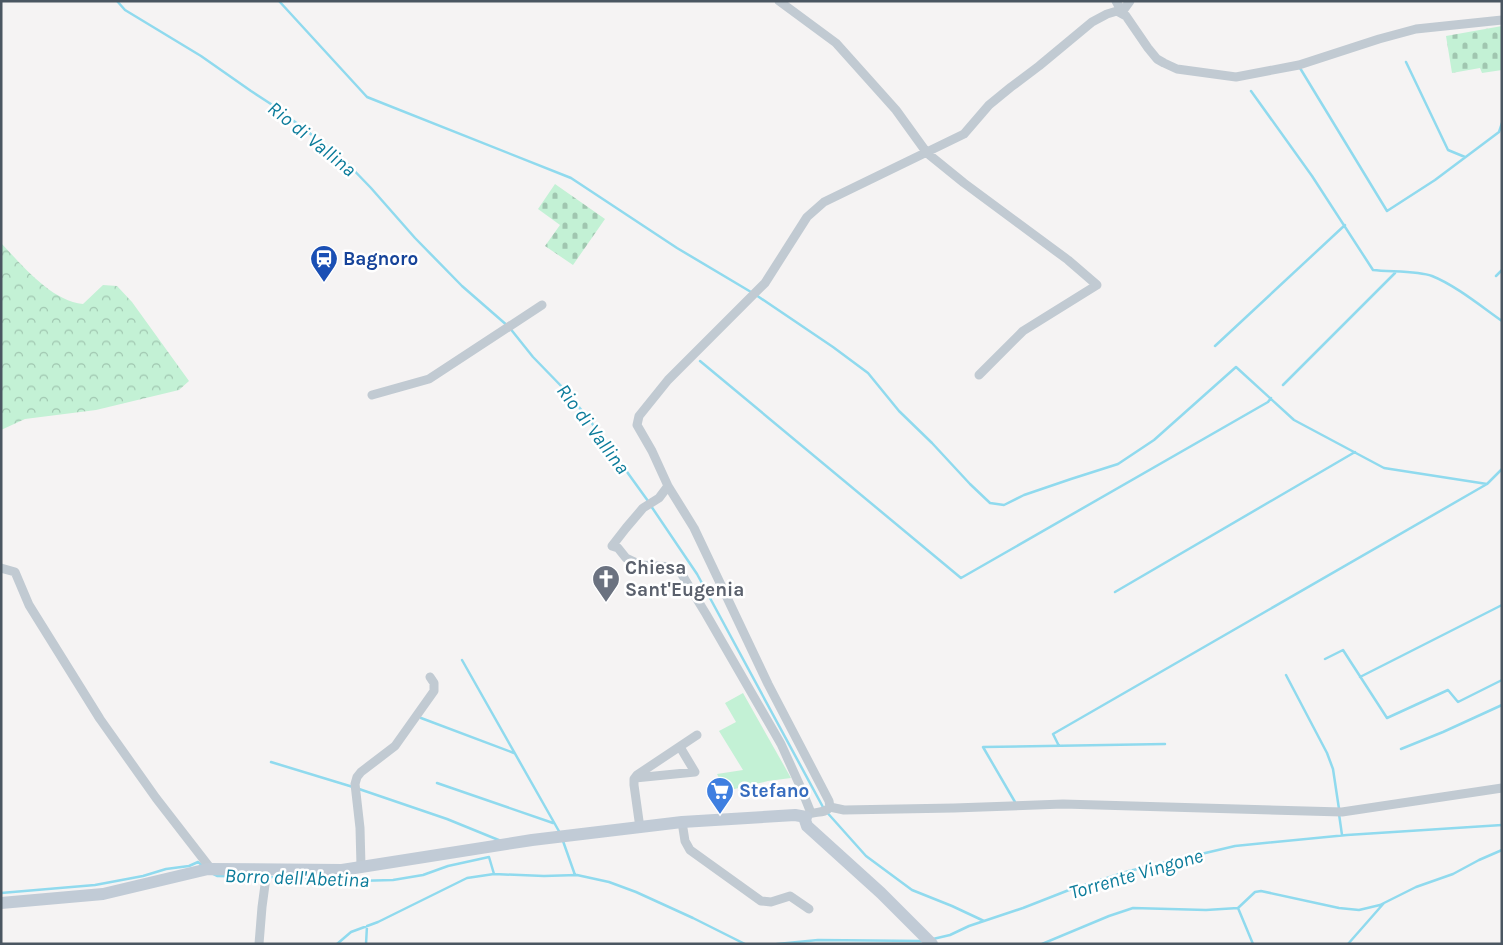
<svg xmlns="http://www.w3.org/2000/svg" width="1503" height="945" font-family="Karla,sans-serif">
  <style>
    .forest { fill: url(#forest-crowns) }
    .cemetery { fill: url(#cemetery-stones) }
    .park { fill: #c3f1d5 }
    .lines { fill: none; stroke-linecap: round; stroke-linejoin: round }
    .stream { stroke: #90daee; stroke-width: 2.5 }
    .street { stroke: #c1cad2; stroke-width: 9 }
    .secondary { stroke: #c1cbd6; stroke-width: 12 }
    .labels { text-anchor: middle; dominant-baseline: central; stroke-width: 5; stroke-linejoin: round; paint-order: stroke }
    .transit-label { font-size: 19px; font-weight: bold; fill: #164399; stroke: #fff; text-anchor: start }
    .worship-label { font-size: 19px; font-weight: bold; fill: #5b616d; stroke: #fff; text-anchor: start }
    .shop-label { font-size: 19px; font-weight: bold; fill: #366cbe; stroke: #fff; text-anchor: start }
    .water-label { font-size: 20px; font-style: italic; fill: #0c7c9b; stroke: #fff }
  </style>
  <defs>
    <pattern id="forest-crowns" width="20" height="18" patternUnits="userSpaceOnUse" patternTransform="scale(1.25)"><rect width="20" height="18" fill="#c3f1d5"/><path d="M2 6a3 3 0 1 1 6 0M12 15a3 3 0 1 1 6 0" fill="none" stroke="#a0c6b0"/></pattern>
    <pattern id="cemetery-stones" width="16" height="16" patternUnits="userSpaceOnUse" patternTransform="scale(1.25)"><rect width="16" height="16" fill="#c3f1d5"/><path d="M2 7V4a2 2 0 0 1 4 0v3zM10 15v-3a2 2 0 0 1 4 0v3z" fill="#a0c6b0"/></pattern>
  </defs>
  <rect width="100%" height="100%" fill="#f5f3f3"/>
  <!-- forest -->
  <path class="forest" d="M 1,243 C 22,265 51,301 83,304 L 103,285 L 117,286 L 132,302 L 189,381 L 179,390 L 96,410 L 25,419 L 1,430 Z"/>
  <!-- cemetery -->
  <path class="cemetery" d="M 1502,26 L 1502,70 L 1482,73 L 1480,68 L 1452,73 L 1446,36 Z
    M 555,184 L 605,219 L 573,265 L 545,246 L 560,225 L 538,209 Z"/>
  <!-- park -->
  <path class="park" d="M 743,693 L 791,778 L 768,781 L 726,791 L 717,774 L 743,770 L 719,731 L 736,722 L 725,703 Z"/>
  <g class="lines">
    <!-- stream -->
    <path class="stream" d="M 117,1 L 125,10 L 201,56 L 251,91 L 277,108 L 343,159 L 371,188 L 415,238 L 462,286 L 509,327 L 533,357 L 566,391 L 591,422 L 648,501
      M 279,1 L 367,97 L 571,178 L 677,248 L 751,292
      M 1406,62 L 1448,150 L 1465,157
      M 1300,68 L 1387,211 L 1435,180 L 1499,132 L 1502,123
      M 1251,91 L 1312,176 L 1373,270 C 1390,272 1418,271 1432,276 C 1455,285 1482,307 1502,321
      M 1496,276 L 1502,270
      M 756,295 L 833,347 L 868,373 L 899,411 L 932,443 L 970,484 L 990,503 L 1004,505 L 1024,495 L 1071,479 L 1118,464 L 1154,440 L 1236,367 L 1294,420 L 1384,468 L 1487,484
      M 1215,346 L 1345,225
      M 700,361 L 961,578 L 1268,402 L 1271,398
      M 1283,385 L 1395,273
      M 651,506 L 697,574 L 824,809 L 866,856 L 912,890 L 952,906 L 984,921
      M 1115,592 L 1355,452
      M 1325,659 L 1343,650 L 1387,718 L 1448,690 L 1458,702 L 1502,680
      M 462,660 L 560,833
      M 1286,675 L 1327,753 L 1333,769 L 1339,809
      M 1360,677 L 1502,605
      M 421,718 L 514,753
      M 1059,746 L 1053,734 L 1487,484 L 1502,469
      M 1401,749 L 1443,732 L 1502,705
      M 271,762 L 353,787
      M 437,783 L 553,823
      M 359,789 L 447,819 L 501,841
      M 1015,802 L 983,747 L 1165,744
      M 1339,814 L 1342,835
      M 563,841 L 575,875
      M 213,874 L 217,876 L 315,878 L 356,881 L 393,880 L 423,875 L 448,866 L 489,857 L 494,874
      M 1,893 L 95,885 L 143,876 L 166,869 L 189,866 L 198,862 L 203,866
      M 1238,908 L 1253,944
      M 933,939 L 950,935 L 969,926 L 1023,908 L 1069,890 L 1129,871 L 1235,846 L 1347,835 L 1502,825
      M 337,944 L 351,932 L 378,922 L 467,878 L 494,874 L 544,876 L 577,875 L 609,882 L 636,892 L 693,918 L 745,944
      M 366,944 L 367,926
      M 777,944 L 818,940 L 922,941
      M 1042,944 L 1109,916 L 1133,908 L 1206,910 L 1238,908 L 1255,892 L 1261,891 L 1339,908 L 1359,910 L 1380,905 L 1416,887 L 1453,874 L 1479,860 L 1502,850
      M 1348,944 L 1384,903"/>
    <!-- street -->
    <path class="street" d="M 779,1 L 836,43 L 896,110 L 927,153 L 964,183 L 1068,260 L 1097,285 L 1023,331 L 979,375
      M 1116,1 L 1122,12
      M 1122,12 L 1130,1
      M 372,395 L 429,379 L 542,305
      M 668,486 L 659,498 L 643,508 L 626,528 L 612,546 L 618,548 L 626,558 L 641,565 L 672,567 L 681,573 L 706,614 L 781,744 L 801,788 L 811,813
      M 1,568 L 15,572 L 29,605 L 100,719 L 156,798 L 211,869
      M 635,778 L 695,772 L 680,747
      M 830,807 L 829,801 L 768,684 L 694,528 L 668,486 L 652,451 L 637,425 L 639,416 L 668,380 L 765,283 L 807,217 L 824,202 L 964,134 L 989,105 L 1011,87 L 1039,66 L 1092,22 L 1107,14 L 1117,11 L 1126,16 L 1148,48 L 1157,59 L 1164,63 L 1177,69 L 1236,77 L 1299,65 L 1379,39 L 1416,29 L 1502,20
      M 830,807 L 844,810 L 954,808 L 1063,804 L 1342,812 L 1502,788
      M 806,816 C 813,810 824,815 830,807
      M 682,822 L 685,841 L 690,850 L 761,901 L 771,902 L 790,896 L 809,909
      M 640,828 L 634,785 L 634,779 L 637,775 L 697,735
      M 361,866 L 360,828 L 355,784 L 357,777 L 361,772 L 395,746 L 434,691 L 434,683 L 430,677
      M 259,944 L 262,907 L 267,870"/>
    <!-- secondary -->
    <path class="secondary" d="M 1,903 L 103,894 L 208,869 L 342,870 L 532,840 L 682,822 L 795,815 L 806,817 L 805,820 L 807,826 L 881,893 L 932,944"/>
  </g>
  <!-- icons -->
  <defs>
    <symbol id="station-pin" viewBox="-11 -11 22 30"><path d="M0 17L-7.5 6A9.5 9.5 0 1 1 7.5 6Z" fill="#1a4fb4" stroke="#fff"/><path d="M-3-6H3Q5-6 5-4V2Q5 4 3 4L4.5 6H3L1.5 4h-3L-3 6H-4.5L-3 4Q-5 4-5 2V-4Q-5-6-3-6ZM-3.5-4v3h7v-3ZM-3.5 1v1.5H-2V1ZM2 1v1.5H3.5V1Z" fill="#fff"/></symbol>
    <symbol id="church-pin" viewBox="-11 -11 22 30"><path d="M0 17L-7.5 6A9.5 9.5 0 1 1 7.5 6Z" fill="#6b7280" stroke="#fff"/><path d="M-1.2-6h2.4v3.5h3.3v2.4h-3.3V6h-2.4V-.1h-3.3v-2.4h3.3Z" fill="#fff"/></symbol>
    <symbol id="supermarket-pin" viewBox="-11 -11 22 30"><path d="M0 17L-7.5 6A9.5 9.5 0 1 1 7.5 6Z" fill="#3f7fe0" stroke="#fff"/><path d="M-6-5.5h2.5l.6 2H6L4.5 2H-2.5L-4.4-4H-6ZM-1.5 3.2a1.3 1.3 0 1 0 .1 0ZM3 3.2a1.3 1.3 0 1 0 .1 0Z" fill="#fff"/></symbol>
  </defs>
  <g fill-rule="evenodd">
    <use href="#station-pin" x="308" y="243" width="32" height="43"/>
    <use href="#church-pin" x="590" y="563" width="32" height="43"/>
    <use href="#supermarket-pin" x="704" y="775" width="32" height="43"/>
  </g>
  <g class="labels">
    <!-- transit labels -->
    <g class="transit-label">
      <text x="343" y="259">Bagnoro</text>
    </g>
    <!-- worship labels -->
    <g class="worship-label">
      <text x="625" y="568">Chiesa<tspan x="625" dy="22">Sant'Eugenia</tspan></text>
    </g>
    <!-- shop labels -->
    <g class="shop-label">
      <text x="739" y="791">Stefano</text>
    </g>
    <!-- water labels -->
    <g class="water-label">
      <text transform="translate(312 139) rotate(39)">Rio di Vallina</text>
      <text transform="translate(593 429) rotate(53)">Rio di Vallina</text>
      <text transform="translate(1136 874) rotate(-16)">Torrente Vingone</text>
      <text transform="translate(297 878) rotate(2)">Borro dell'Abetina</text>
    </g>
  </g>
  <!-- border -->
  <rect width="1503" height="945" fill="none" stroke="#4a5661" stroke-width="5"/>
</svg>
